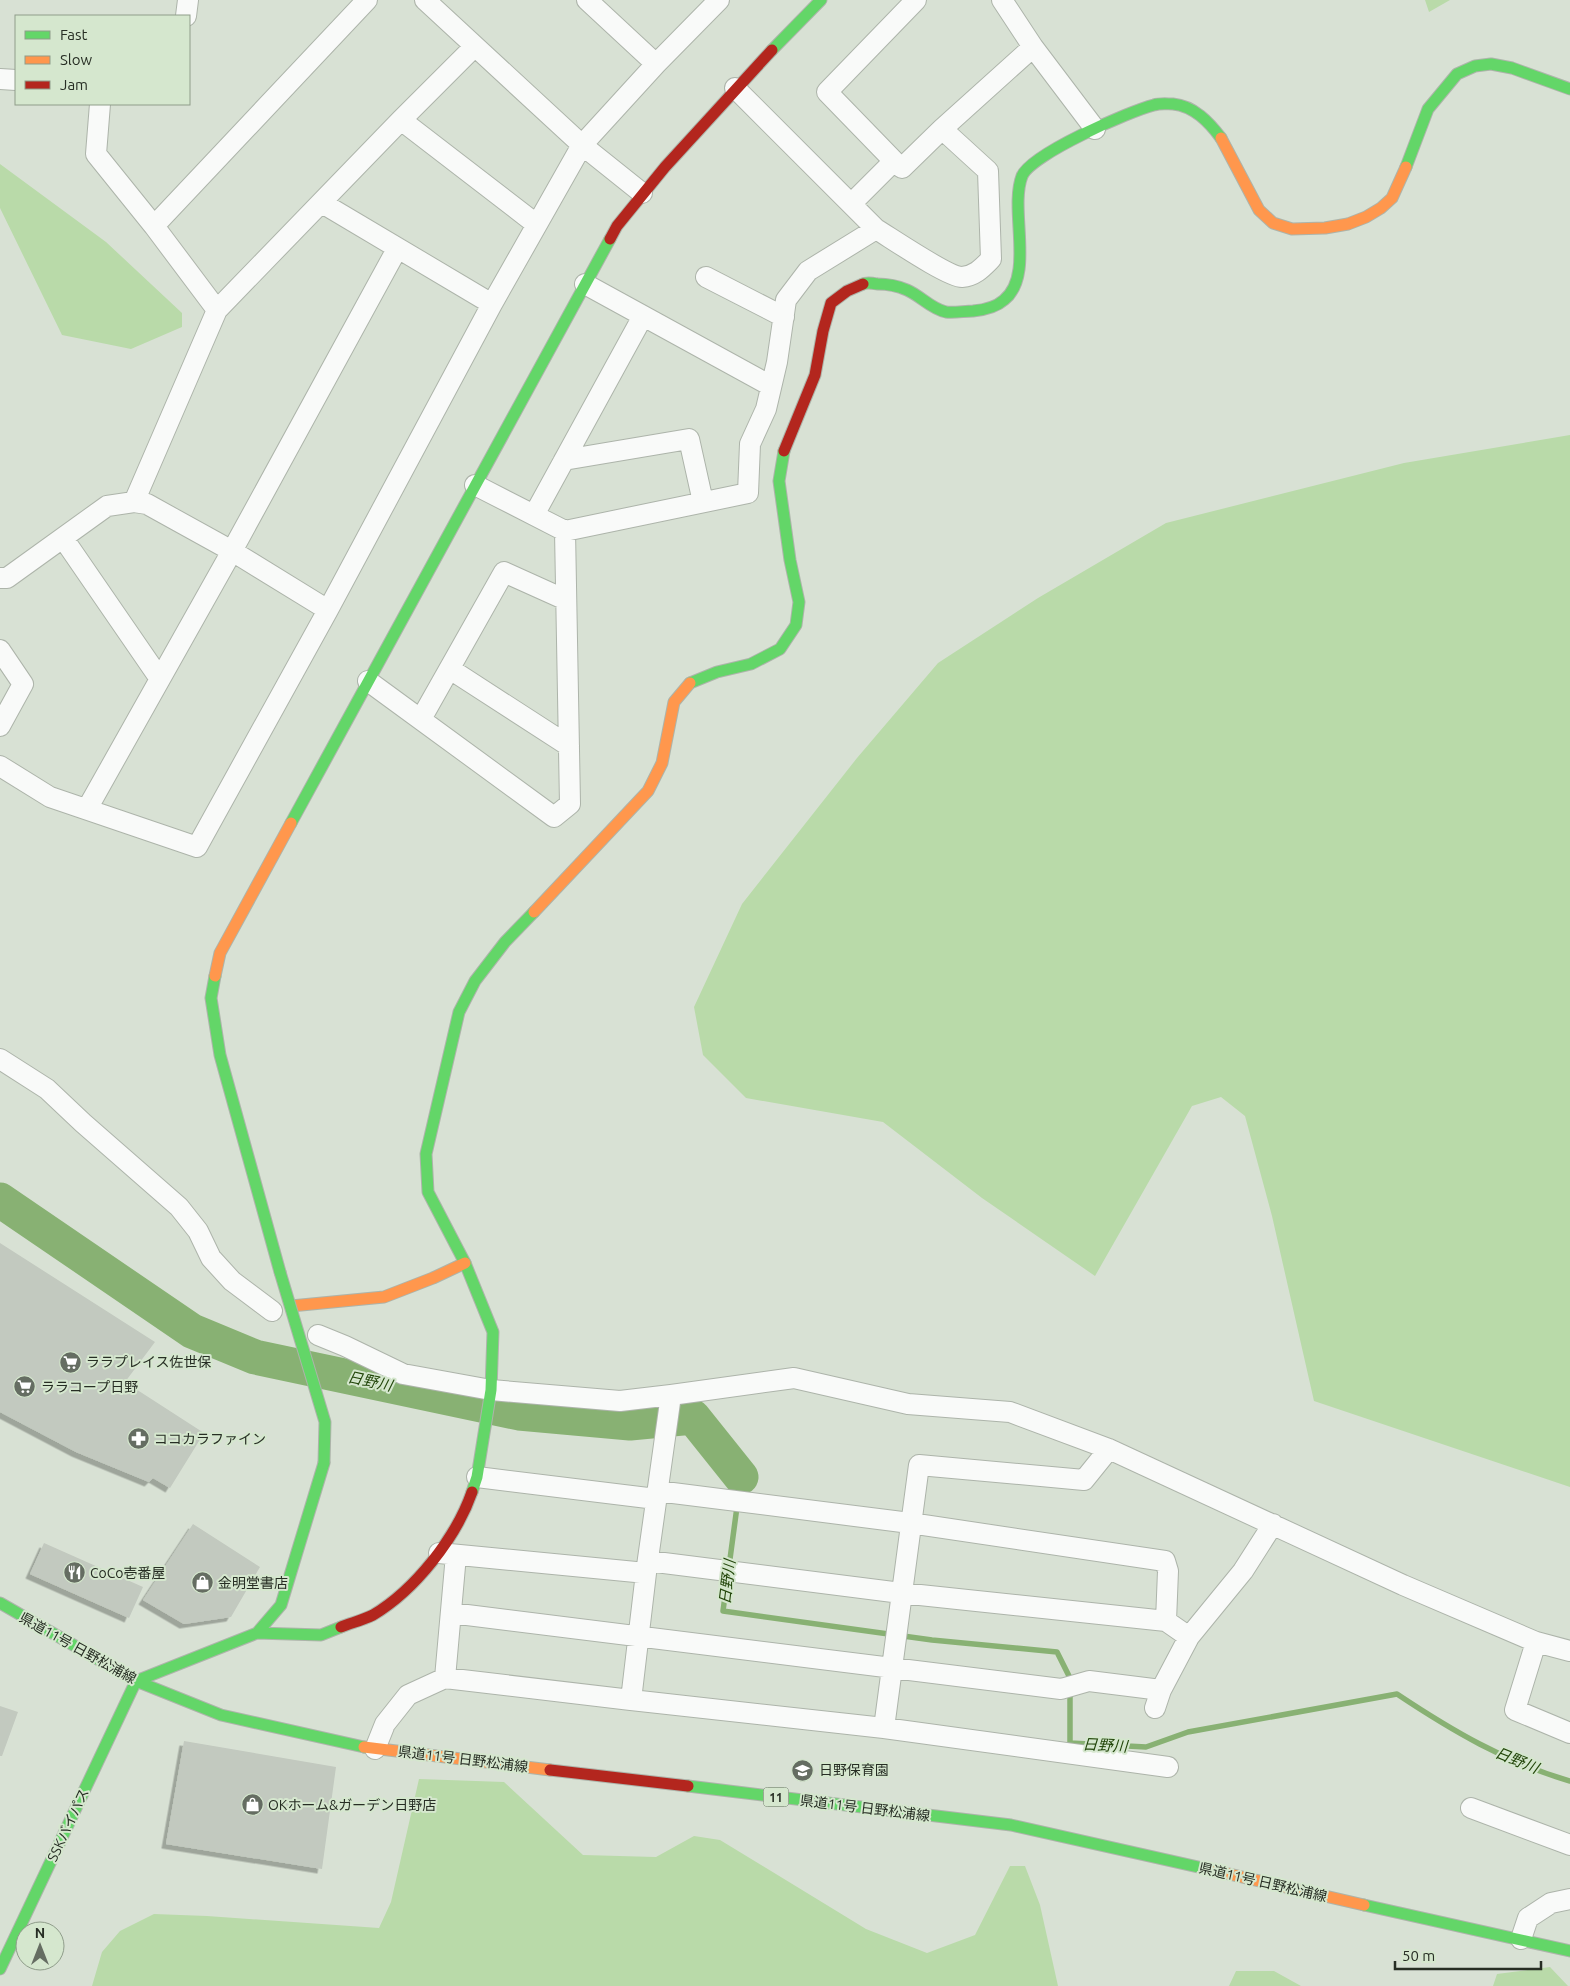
<svg xmlns="http://www.w3.org/2000/svg" width="1570" height="1986" font-family="Ubuntu,'Noto Sans JP',sans-serif">
  <style>
    .green { fill: #b9daa9 }
    .lines { fill: none; stroke-linecap: round; stroke-linejoin: round }
    .stream { stroke: #88b173; stroke-width: 5.5 }
    .river { stroke: #88b173; stroke-width: 35 }
    .building { fill: #c2c9bf; filter: url(#shadow) }
    .street-casing { stroke: #adb4aa; stroke-width: 22 }
    .fast-casing { stroke: #adb4aa; stroke-width: 13 }
    .slow-casing { stroke: #adb4aa; stroke-width: 13 }
    .jam-casing { stroke: #adb4aa; stroke-width: 13 }
    .street { stroke: #f9faf9; stroke-width: 20 }
    .fast { stroke: #63d668; stroke-width: 11 }
    .slow { stroke: #ff974d; stroke-width: 11 }
    .jam { stroke: #b3261e; stroke-width: 11 }
    .fast-bridge-casing { stroke: #adb4aa; stroke-width: 13; stroke-linecap: butt }
    .fast-bridge { stroke: #63d668; stroke-width: 11 }
    .labels { text-anchor: middle; dominant-baseline: central; stroke-width: 4; stroke-linejoin: round; paint-order: stroke }
    .shield { fill: #d5e7ce; stroke: #5b6657; stroke-width: 1 }
    .shield-label { font-size: 12px; font-weight: bold; fill: #272e24 }
    .poi-label { font-size: 14px; fill: #272e24; stroke: #d5e7ce; text-anchor: start }
    .street-label { font-size: 14px; fill: #272e24; stroke: #d5e7ce }
    .water-label { font-size: 15px; font-style: italic; fill: #22460a; stroke: #d5e7ce }
  </style>
  <defs>
    <filter id="shadow"><feDropShadow dx="-4.5" dy="4.5" stdDeviation="0" flood-color="#0004"/></filter>
  </defs>
  <rect width="100%" height="100%" fill="#d8e1d4"/>
  <!-- green -->
  <path class="green" d="M 1425,0 L 1450,0 L 1429,12 Z
    M 0,164 L 106,242 L 182,313 L 182,327 L 131,349 L 62,335 L 0,208 Z
    M 1570,435 L 1570,1487 L 1314,1401 L 1272,1216 L 1245,1116 L 1221,1097 L 1192,1106 L 1095,1276 L 982,1198 L 883,1122 L 746,1098 L 703,1055 L 694,1007 L 742,904 L 857,758 L 938,663 L 1038,598 L 1166,523 L 1404,463 Z
    M 419,1779 L 504,1782 L 583,1855 L 656,1857 L 694,1836 L 720,1840 L 866,1929 L 927,1953 L 975,1935 L 1010,1866 L 1025,1866 L 1040,1905 L 1058,1986 L 92,1986 L 102,1952 L 120,1931 L 154,1914 L 207,1916 L 379,1928 L 391,1902 Z
    M 1550,1967 L 1568,1986 L 1493,1986 L 1497,1974 Z
    M 1236,1971 L 1274,1971 L 1301,1986 L 1229,1986 Z"/>
  <g class="lines">
    <!-- stream -->
    <path class="stream" d="M 741,1477 L 723,1611 L 932,1640 L 1057,1652 L 1070,1678 L 1070,1743 L 1146,1747 L 1188,1732 L 1397,1694 C 1451,1730 1507,1763 1570,1781"/>
    <!-- river -->
    <path class="river" d="M 0,1200 L 192,1331 L 255,1357 L 519,1413 L 630,1423 L 693,1417 L 741,1477"/>
  </g>
  <!-- building -->
  <path class="building" d="M 0,1243 L 155,1342 L 125,1382 L 204,1433 L 170,1488 L 153,1478 L 149,1482 L 76,1452 L 0,1412 Z
    M 193,1524 L 260,1567 L 231,1617 L 184,1624 L 143,1600 Z
    M 44,1543 L 143,1587 L 129,1618 L 30,1574 Z
    M 0,1706 L 18,1712 L 2,1756 L 0,1756 Z
    M 184,1741 L 336,1767 L 322,1869 L 166,1844 Z"/>
  <g class="lines">
    <defs>
      <path id="street" d="M 425,0 L 582,145 L 642,193
        M 587,0 L 656,64
        M 1002,0 L 1033,47 L 1095,129
        M 186,16 L 188,0
        M 0,79 L 16,80
        M 735,88 L 876,229
        M 100,104 L 96,154 L 154,226 L 217,310
        M 401,120 L 536,224
        M 894,161 L 827,92 L 916,0
        M 322,203 L 492,304
        M 851,204 L 894,161 L 902,168 L 942,129
        M 154,226 L 367,0
        M 706,277 L 784,317
        M 585,284 L 771,386
        M 564,460 L 689,439 L 703,502
        M 475,485 L 565,531 L 748,493 L 750,444 L 766,409 L 777,362 L 786,300 L 808,271 L 876,229 C 891,238 948,277 962,277 C 975,276 982,268 991,259 L 988,171 L 942,129 L 1033,47
        M 134,502 L 217,310 L 401,120 L 474,47
        M 534,515 L 643,316
        M 63,538 L 160,679
        M 0,578 L 7,578 L 107,506 L 134,502 L 147,504 L 232,551 L 328,610
        M 0,650 L 23,684 L 0,726
        M 450,669 L 569,746
        M 368,681 L 554,817 L 570,804 L 565,531
        M 421,719 L 504,572 L 566,600
        M 0,766 L 50,797 L 197,847 L 328,610 L 492,304 L 582,145 L 656,64 L 719,0
        M 87,809 L 232,551 L 397,249
        M 0,1059 L 47,1089 L 83,1123 L 179,1207 L 198,1231 L 211,1258 L 232,1281 L 272,1311
        M 318,1335 L 345,1346 L 403,1374 L 491,1390 L 620,1401 L 671,1395 L 794,1378 L 908,1404 L 1010,1412 L 1109,1449 L 1403,1585 L 1536,1642 L 1570,1651
        M 671,1395 L 646,1573 L 631,1700 L 884,1728 L 1168,1767
        M 477,1477 L 656,1499
        M 657,1491 L 910,1523 L 1165,1561 L 1168,1571 L 1166,1621
        M 439,1553 L 646,1573
        M 648,1561 L 901,1593 L 1166,1621 L 1189,1637
        M 451,1613 L 1061,1689 L 1089,1681 L 1161,1690
        M 1536,1642 L 1515,1710 L 1570,1733
        M 445,1678 L 456,1555
        M 1155,1708 L 1161,1690 L 1189,1637 L 1243,1571 L 1273,1524
        M 884,1728 L 919,1465 L 1084,1480 L 1109,1449
        M 375,1749 L 385,1724 L 408,1695 L 445,1678 L 631,1700
        M 1471,1808 L 1570,1845
        M 1521,1939 L 1528,1918 L 1551,1903 L 1570,1899"/>
      <path id="fast" d="M 772,50 L 821,0
        M 1406,167 L 1428,109 L 1457,74 L 1475,66 L 1491,64 L 1512,68 L 1570,89
        M 863,284 C 867,282 872,283 877,284 C 887,284 898,286 907,290 C 921,296 931,309 946,312 C 954,313 965,311 973,311 C 984,310 995,308 1004,300 C 1035,275 1009,210 1022,176 C 1031,154 1130,111 1154,105 C 1160,103 1167,104 1173,104 C 1194,106 1209,122 1221,138
        M 690,683 L 717,672 L 751,664 L 780,649 L 796,625 L 799,602 L 790,560 L 779,481 L 784,451
        M 291,823 L 610,239
        M 215,976 L 211,998 L 220,1055 L 280,1272
        M 472,1492 L 477,1477 L 491,1390 L 493,1332 L 465,1263 L 428,1192 L 426,1154 L 459,1012 L 475,981 L 505,942 L 534,912
        M 0,1603 L 136,1681 L 221,1715 L 364,1747
        M 257,1633 L 281,1605 L 324,1463
        M 688,1786 L 1011,1825 L 1216,1871
        M 1364,1905 L 1570,1951
        M 0,1969 L 136,1681 L 257,1633 L 321,1635 L 341,1627"/>
      <path id="slow" d="M 1221,138 L 1259,210 L 1273,223 L 1292,229 L 1325,228 L 1348,224 L 1366,217 L 1381,208 L 1392,198 L 1406,167
        M 534,912 L 648,791 L 662,763 L 674,702 L 690,683
        M 215,976 L 220,953 L 291,823
        M 291,1306 L 384,1297 L 433,1278 L 465,1263
        M 364,1747 L 550,1770
        M 1216,1871 L 1364,1905"/>
      <path id="jam" d="M 610,239 L 617,226 L 665,167 L 772,50
        M 784,451 L 815,375 L 823,331 L 831,303 L 847,291 L 863,284
        M 341,1627 C 351,1623 363,1620 373,1615 C 415,1590 456,1538 472,1492
        M 550,1770 L 688,1786"/>
    </defs>
    <!-- street casing -->
    <use href="#street" class="street-casing"/>
    <!-- fast casing -->
    <use href="#fast" class="fast-casing"/>
    <!-- slow casing -->
    <use href="#slow" class="slow-casing"/>
    <!-- jam casing -->
    <use href="#jam" class="jam-casing"/>
    <!-- street -->
    <use href="#street" class="street"/>
    <!-- fast -->
    <use href="#fast" class="fast"/>
    <!-- slow -->
    <use href="#slow" class="slow"/>
    <!-- jam -->
    <use href="#jam" class="jam"/>
    <defs>
      <path id="fast-bridge" d="M 280,1272 L 325,1422 L 324,1463"/>
    </defs>
    <!-- fast-bridge casing -->
    <use href="#fast-bridge" class="fast-bridge-casing"/>
    <!-- fast-bridge -->
    <use href="#fast-bridge" class="fast-bridge"/>
  </g>
  <!-- icons -->
  <defs>
    <symbol id="supermarket-disc" viewBox="-11 -11 22 22"><circle r="9.5" fill="#656d62" stroke="#d5e7ce"/><path d="M-6-5.5h2.5l.6 2H6L4.5 2H-2.5L-4.4-4H-6ZM-1.5 3.2a1.3 1.3 0 1 0 .1 0ZM3 3.2a1.3 1.3 0 1 0 .1 0Z" fill="#fff"/></symbol>
    <symbol id="pharmacy-disc" viewBox="-11 -11 22 22"><circle r="9.5" fill="#656d62" stroke="#d5e7ce"/><path d="M-2-6h4v4h4v4h-4v4h-4v-4h-4v-4h4Z" fill="#fff"/></symbol>
    <symbol id="restaurant-disc" viewBox="-11 -11 22 22"><circle r="9.5" fill="#656d62" stroke="#d5e7ce"/><path d="M-5-6h1v4h1v-4h1v4h1v-4h1v5L-1.5 .5V6h-2V.5L-5-1ZM5-6V6H3V1.5H1.5Q1.5-4 5-6Z" fill="#fff"/></symbol>
    <symbol id="shop-disc" viewBox="-11 -11 22 22"><circle r="9.5" fill="#656d62" stroke="#d5e7ce"/><path d="M-5-2.5h2.3a2.7 3.5 0 0 1 5.4 0H5L5.5 6h-11ZM-1.5-2.5h3a1.5 2.3 0 0 0-3 0Z" fill="#fff"/></symbol>
    <symbol id="school-disc" viewBox="-11 -11 22 22"><circle r="9.5" fill="#656d62" stroke="#d5e7ce"/><path d="M0-5L7-2L0 1L-7-2ZM-4 1L0 2.5L4 1V4Q0 6-4 4Z" fill="#fff"/></symbol>
  </defs>
  <g fill-rule="evenodd">
    <use href="#supermarket-disc" x="58" y="1350" width="25" height="25"/>
    <use href="#supermarket-disc" x="12" y="1374" width="25" height="25"/>
    <use href="#pharmacy-disc" x="126" y="1426" width="25" height="25"/>
    <use href="#restaurant-disc" x="62" y="1560" width="25" height="25"/>
    <use href="#shop-disc" x="190" y="1570" width="25" height="25"/>
    <use href="#school-disc" x="790" y="1758" width="25" height="25"/>
    <use href="#shop-disc" x="240" y="1792" width="25" height="25"/>
  </g>
  <g class="labels">
    <!-- shield labels -->
    <rect class="shield" x="763.5" y="1787.5" width="25" height="19" rx="4"/>
    <g class="shield-label">
      <text x="776" y="1797">11</text>
    </g>
    <!-- poi labels -->
    <g class="poi-label">
      <text x="86" y="1362">ララプレイス佐世保</text>
      <text x="41" y="1387">ララコープ日野</text>
      <text x="154" y="1439">ココカラファイン</text>
      <text x="90" y="1573">CoCo壱番屋</text>
      <text x="218" y="1583">金明堂書店</text>
      <text x="819" y="1770">日野保育園</text>
      <text x="268" y="1805">OKホーム&amp;ガーデン日野店</text>
    </g>
    <!-- street labels -->
    <g class="street-label">
      <text transform="translate(78 1648) rotate(29)">県道11号 日野松浦線</text>
      <text transform="translate(463 1759) rotate(7)">県道11号 日野松浦線</text>
      <text transform="translate(865 1808) rotate(7)">県道11号 日野松浦線</text>
      <text transform="translate(68 1825) rotate(-65)">SSKバイパス</text>
      <text transform="translate(1263 1882) rotate(13)">県道11号 日野松浦線</text>
    </g>
    <!-- water labels -->
    <g class="water-label">
      <text transform="translate(370 1381) rotate(12)">日野川</text>
      <text transform="translate(727 1582) rotate(-83)">日野川</text>
      <text transform="translate(1105 1745) rotate(3)">日野川</text>
      <text transform="translate(1517 1760) rotate(22)">日野川</text>
    </g>
  </g>
  <!-- legend -->
  <rect x="15" y="15" width="175" height="90" fill="#d5e7ce" stroke="#8f9d8a"/>
  <rect x="25" y="31" width="25" height="8" fill="#63d668" stroke="#8f9d8a"/>
  <text x="60" y="40" font-size="15" fill="#272e24">Fast</text>
  <rect x="25" y="56" width="25" height="8" fill="#ff974d" stroke="#8f9d8a"/>
  <text x="60" y="65" font-size="15" fill="#272e24">Slow</text>
  <rect x="25" y="81" width="25" height="8" fill="#b3261e" stroke="#8f9d8a"/>
  <text x="60" y="90" font-size="15" fill="#272e24">Jam</text>
  <!-- north arrow -->
  <g transform="translate(40 1946)"><circle r="24" fill="#d5e7ce" stroke="#8f9d8a"/>
  <path d="M0-4L9 19L0 12L-9 19Z" fill="#656d62"/>
  <text y="-8" font-size="14" font-weight="bold" text-anchor="middle" fill="#272e24">N</text>
  </g>
  <!-- scale -->
  <path d="M1395 1961v8h146v-8" fill="none" stroke="#272e24" stroke-width="2.5"/>
  <text x="1402" y="1961" font-size="15" fill="#272e24" stroke="#d5e7ce" stroke-width="4" paint-order="stroke">50 m</text>
</svg>
